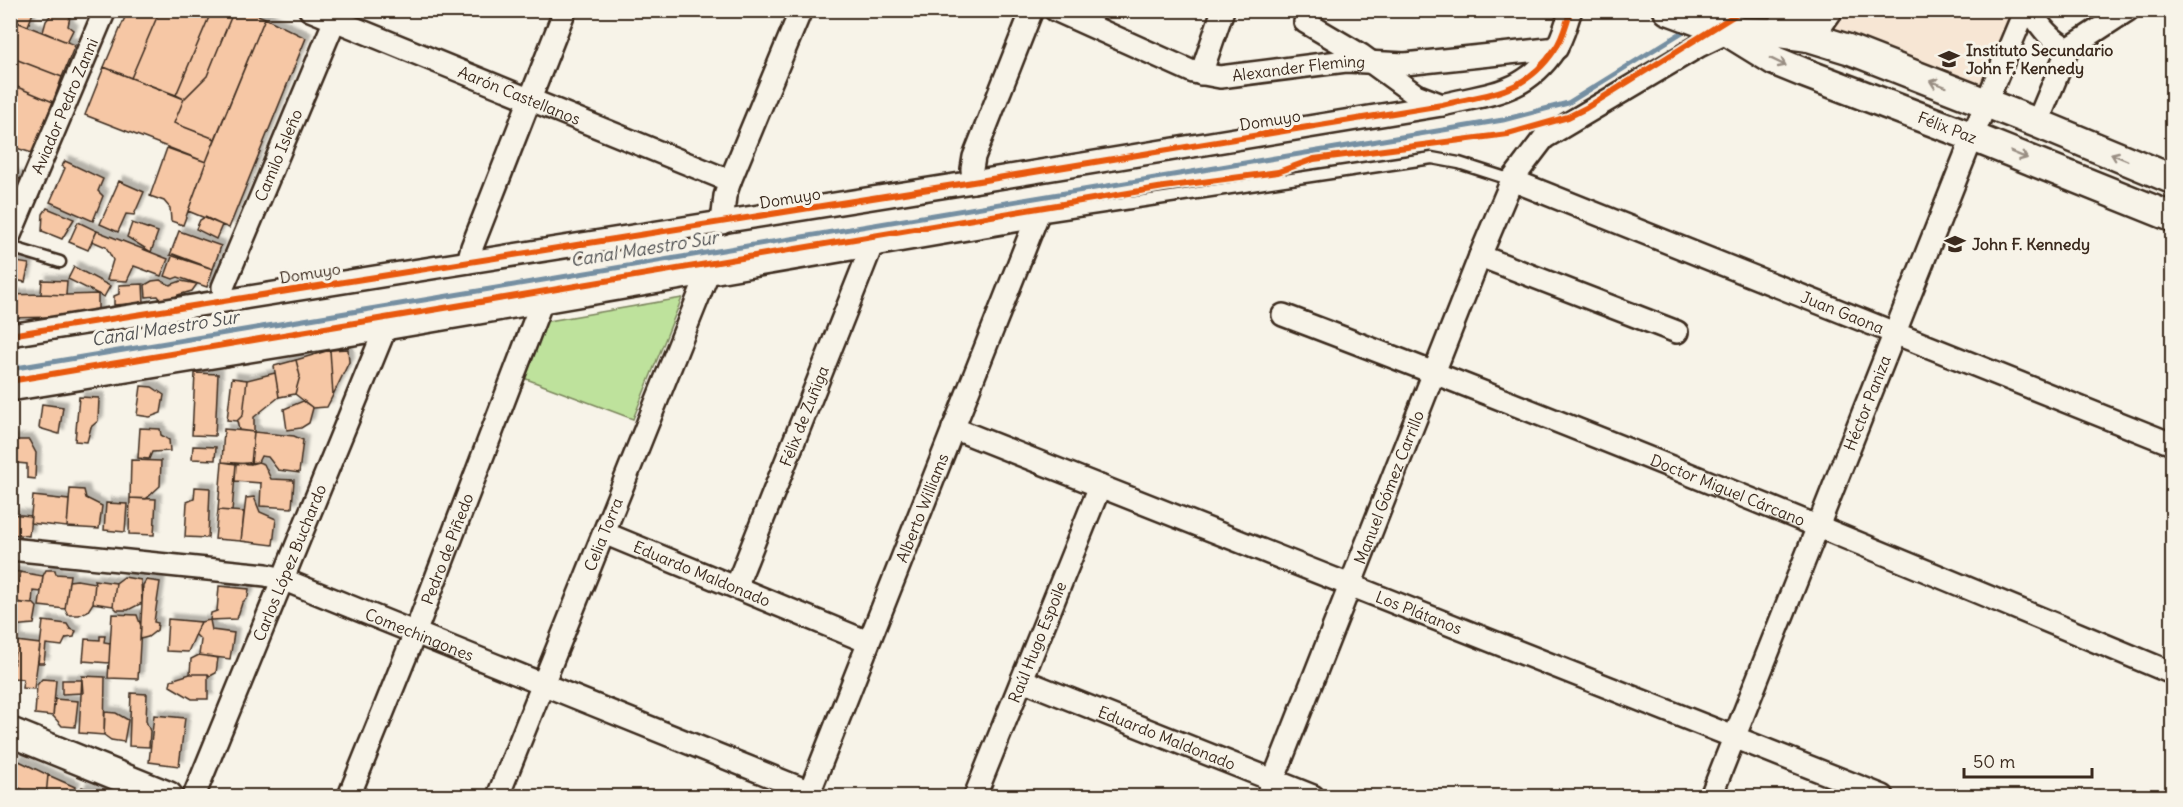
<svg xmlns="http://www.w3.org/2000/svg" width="2183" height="807" font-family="Delius,sans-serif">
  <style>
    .built { fill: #f7e6d4 }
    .green { fill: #bee29c; stroke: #7c865d; stroke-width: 1.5 }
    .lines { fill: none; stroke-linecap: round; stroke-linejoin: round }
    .stream { stroke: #758fa2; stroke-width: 5 }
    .building { fill: #f6c7a5; stroke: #3b2a1e; stroke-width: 1.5; filter: url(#shadow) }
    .lane-casing { stroke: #3b2a1e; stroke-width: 15 }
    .street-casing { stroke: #3b2a1e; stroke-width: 26 }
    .secondary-casing { stroke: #3b2a1e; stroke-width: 33 }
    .lane { stroke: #f7f3e8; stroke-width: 10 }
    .street { stroke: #f7f3e8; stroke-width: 21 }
    .secondary { stroke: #f7f3e8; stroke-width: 28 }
    .cycleway-casing { stroke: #f7f3e8; stroke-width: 10 }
    .cycleway { stroke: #e8590c; stroke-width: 6 }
    .oneway { stroke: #998e83 }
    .labels { text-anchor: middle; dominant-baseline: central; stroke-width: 6; stroke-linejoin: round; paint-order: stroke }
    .poi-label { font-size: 16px; font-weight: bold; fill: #3b2a1e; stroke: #f7f3e8; text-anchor: start }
    .street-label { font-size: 16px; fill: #3b2a1e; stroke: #f7f3e8 }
    .water-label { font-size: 18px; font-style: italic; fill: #535455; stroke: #f7f3e8 }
  </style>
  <defs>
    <filter id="shadow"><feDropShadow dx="5" dy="-5" stdDeviation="1.5" flood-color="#0004"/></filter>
  </defs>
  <rect width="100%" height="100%" fill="#f7f3e8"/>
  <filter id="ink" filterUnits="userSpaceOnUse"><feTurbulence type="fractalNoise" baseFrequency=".0167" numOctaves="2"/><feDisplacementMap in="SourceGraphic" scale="12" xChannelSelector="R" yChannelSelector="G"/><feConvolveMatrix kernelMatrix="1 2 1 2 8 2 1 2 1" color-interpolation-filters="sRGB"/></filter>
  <g filter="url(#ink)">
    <!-- built -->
    <path class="built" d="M 1857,11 L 2013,11 L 1980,90 L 1830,27 Z"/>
    <!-- green -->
    <path class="green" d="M 682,298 L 633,419 L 521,377 L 543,322 Z"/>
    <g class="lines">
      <!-- stream -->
      <path class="stream" d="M 10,369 L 1503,120 L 1568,103 L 1689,28"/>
    </g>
    <!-- building -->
    <path class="building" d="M 10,10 L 34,10 L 28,26 L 10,19 Z
      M 128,10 L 160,10 L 131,78 L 104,67 Z
      M 160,10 L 212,10 L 176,95 L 131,78 Z
      M 212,10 L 234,10 L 207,76 L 184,99 L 176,95 Z
      M 234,10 L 245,10 L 265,18 L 215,139 L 174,123 L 184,99 L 207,76 Z
      M 53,12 L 63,13 L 70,17 L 68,26 L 73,30 L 67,42 L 43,32 L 46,21 Z
      M 265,18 L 306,38 L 229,228 L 188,211 L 206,162 Z
      M 14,21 L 75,45 L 62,77 L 10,57 L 10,33 Z
      M 10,57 L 62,77 L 53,102 L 10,84 Z
      M 104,67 L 184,99 L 174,123 L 215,139 L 206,162 L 85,115 Z
      M 10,84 L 53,102 L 32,153 L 10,146 Z
      M 167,148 L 206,162 L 183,225 L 171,221 L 170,208 L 164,201 L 150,196 Z
      M 65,161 L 103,179 L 98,191 L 103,196 L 93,221 L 50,202 L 65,168 L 62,166 Z
      M 10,173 L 23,181 L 10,206 Z
      M 119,181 L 144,192 L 134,215 L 126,214 L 118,232 L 100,224 Z
      M 47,208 L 74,219 L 62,239 L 42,231 L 43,214 Z
      M 205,217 L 222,225 L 216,239 L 196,229 L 200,220 Z
      M 78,222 L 97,231 L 88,250 L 69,242 Z
      M 132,223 L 158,232 L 151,252 L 127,237 Z
      M 97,231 L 168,259 L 161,276 L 134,266 L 127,281 L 107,280 L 113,260 L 106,247 L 92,241 Z
      M 179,231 L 221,246 L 213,269 L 170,255 Z
      M 173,254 L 213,269 L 207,287 L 178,277 L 173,279 L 165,276 Z
      M 10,261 L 29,264 L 25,282 L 10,279 Z
      M 74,267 L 110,286 L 104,297 L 68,279 Z
      M 42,280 L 67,281 L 66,295 L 41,294 Z
      M 160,280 L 170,285 L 181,281 L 197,284 L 192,291 L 178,295 L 173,299 L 161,300 L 158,296 L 146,297 L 145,285 L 152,281 Z
      M 143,284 L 144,303 L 114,305 L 114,296 L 119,294 L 119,285 Z
      M 41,294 L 66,295 L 98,294 L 98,316 L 10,318 L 10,295 Z
      M 348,349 L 349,362 L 333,395 L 330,350 Z
      M 330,350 L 333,395 L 327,407 L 313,408 L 295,394 L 300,376 L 296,360 Z
      M 296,360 L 300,376 L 295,394 L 279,397 L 274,366 Z
      M 195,373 L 218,374 L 215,436 L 192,435 Z
      M 275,373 L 279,397 L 254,417 L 254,432 L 239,430 L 237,421 L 243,415 L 247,380 Z
      M 232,378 L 247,380 L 243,415 L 237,421 L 227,420 Z
      M 141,386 L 152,387 L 164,395 L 161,413 L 150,417 L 137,415 Z
      M 79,397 L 99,398 L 98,421 L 91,427 L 87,442 L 75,441 Z
      M 303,401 L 313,408 L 309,423 L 301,428 L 287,430 L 284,409 Z
      M 42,404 L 63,407 L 59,434 L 39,428 Z
      M 140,428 L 160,429 L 161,435 L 169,440 L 170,451 L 152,452 L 149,459 L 138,458 Z
      M 224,429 L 254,432 L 251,464 L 222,462 Z
      M 254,432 L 294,436 L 303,440 L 299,473 L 278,470 L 268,457 L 261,456 L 258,462 L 251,464 Z
      M 10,440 L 29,440 L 36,453 L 35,479 L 27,478 L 27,464 L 17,463 L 15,456 L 10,456 Z
      M 193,446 L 216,447 L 215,460 L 192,459 Z
      M 131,460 L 161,461 L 160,486 L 146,499 L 130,498 Z
      M 222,462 L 236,464 L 232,511 L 218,510 Z
      M 258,462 L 264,464 L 271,479 L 294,480 L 292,508 L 260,506 L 261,483 L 235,481 L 236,464 Z
      M 195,487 L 210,488 L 208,538 L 185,537 L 187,502 L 194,499 Z
      M 70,489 L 84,490 L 86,498 L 102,506 L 99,529 L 67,527 Z
      M 33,496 L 69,500 L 67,527 L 30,523 Z
      M 254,497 L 260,512 L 276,519 L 273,545 L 241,541 L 246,498 Z
      M 130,498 L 156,499 L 154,535 L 129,534 Z
      M 106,503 L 127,504 L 125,532 L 104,530 Z
      M 218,510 L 244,512 L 241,541 L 215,539 Z
      M 10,514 L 31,516 L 29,536 L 10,534 Z
      M 46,570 L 55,570 L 56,574 L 70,575 L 65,609 L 39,606 L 43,576 Z
      M 10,571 L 20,572 L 17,595 L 10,594 Z
      M 20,572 L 43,576 L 41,592 L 33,591 L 32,604 L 16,602 Z
      M 124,577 L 141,580 L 142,603 L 128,610 L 117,610 L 113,606 L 116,583 Z
      M 77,580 L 95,583 L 93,603 L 88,611 L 79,615 L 68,615 L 65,609 L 69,581 Z
      M 94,580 L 116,583 L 113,606 L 93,603 L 95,583 Z
      M 146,580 L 160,582 L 154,622 L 158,623 L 157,630 L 148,637 L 140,639 L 143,585 Z
      M 219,586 L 249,589 L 248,597 L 242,603 L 237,619 L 210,620 L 211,613 L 217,611 Z
      M 10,602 L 32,604 L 32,602 L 37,607 L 34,624 L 10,626 Z
      M 112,614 L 137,615 L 141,626 L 138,679 L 108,678 Z
      M 168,619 L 201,622 L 188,652 L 166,651 Z
      M 210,620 L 212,630 L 234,633 L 230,659 L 199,655 L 201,640 L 195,634 L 201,622 Z
      M 43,621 L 67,624 L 70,629 L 76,631 L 74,637 L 66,638 L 62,646 L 46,644 L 44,663 L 38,663 Z
      M 10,626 L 17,627 L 15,652 L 10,648 Z
      M 100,636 L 105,636 L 104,642 L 110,643 L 109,663 L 83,661 L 85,639 L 100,640 Z
      M 16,641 L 40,644 L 34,689 L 22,688 L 23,679 L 12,678 Z
      M 199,655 L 218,658 L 216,673 L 210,676 L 208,674 L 190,674 L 191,659 Z
      M 190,674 L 208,674 L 208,699 L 192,699 L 170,686 L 171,680 Z
      M 82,676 L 105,677 L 104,735 L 79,733 Z
      M 42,679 L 56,680 L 53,716 L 35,714 L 37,685 Z
      M 62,680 L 82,680 L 83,693 L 62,694 Z
      M 131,693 L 147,694 L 146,721 L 150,731 L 149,747 L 129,746 Z
      M 55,699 L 78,701 L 75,727 L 62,726 L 53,716 Z
      M 105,712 L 116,713 L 128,720 L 124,742 L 111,740 L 104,735 Z
      M 154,715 L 185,718 L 179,766 L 149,762 Z
      M 17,760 L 48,775 L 46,796 L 29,796 L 26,791 L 10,784 L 10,774 Z
      M 48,775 L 75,787 L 71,796 L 46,796 Z
      M 82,787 L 108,796 L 79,796 Z"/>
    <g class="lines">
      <defs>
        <path id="lane" d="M 1037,217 L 1432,158 L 1459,163 L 1512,180
          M 10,247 L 60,262"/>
        <g id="street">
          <path id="s1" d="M 310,10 L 730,181"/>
          <path id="s2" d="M 1055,10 L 1193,72 L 1220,77 L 1346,61 L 1405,64 L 1557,48"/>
          <path d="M 2030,10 C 2042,29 2049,38 2068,49"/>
          <path d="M 1305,22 L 1361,55 L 1416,95 L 1442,105"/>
          <path d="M 1201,74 L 1223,10"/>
          <path d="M 2037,123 L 2068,49 L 2128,10"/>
          <path id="s3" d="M 1512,180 L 2172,444"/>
          <path d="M 973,182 L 972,169 L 974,157 L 1032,10"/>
          <path d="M 722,223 L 725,196 L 730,181 L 801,10"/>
          <path id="s4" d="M 10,235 L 105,10"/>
          <path d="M 1480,256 L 1677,332"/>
          <path d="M 468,262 L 472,247 L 565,10"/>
          <path id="s5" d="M 224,300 L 223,287 L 339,10"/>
          <path id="s6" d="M 1283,315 C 1582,428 1877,550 2172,673"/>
          <path d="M 10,335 L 973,182 L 1442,105 C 1491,93 1525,94 1555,49 C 1563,39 1566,23 1571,10"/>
          <path d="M 10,390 L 385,329 L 1037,217"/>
          <path id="s7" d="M 953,428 L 1883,796"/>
          <path id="s8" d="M 604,533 L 868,642"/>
          <path id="s9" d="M 10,549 L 266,575 L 282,579 L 810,792"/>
          <path id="s10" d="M 736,587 L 872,245"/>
          <path id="s11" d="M 1022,680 L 1313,796"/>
          <path id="s12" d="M 194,796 L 385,329"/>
          <path id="s13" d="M 349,796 L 415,633 L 542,301"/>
          <path id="s14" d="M 498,796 L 708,273"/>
          <path id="s15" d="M 808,796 L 1037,217"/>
          <path id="s16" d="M 975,796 L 1100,486"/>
          <path id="s17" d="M 1267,796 L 1480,256 L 1512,180 L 1544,138 L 1699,46 L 1728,32"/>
          <path id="s18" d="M 1711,796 L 1986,103 L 2025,10"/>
        </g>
        <g id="secondary">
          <path id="s19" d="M 1668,10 L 1728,32 L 1775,61 L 1802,72 L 1973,137 L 2172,217"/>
          <path d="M 1730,32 L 1779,33 L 1809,37 L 1848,49 L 2037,123 L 2172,179"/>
          <path d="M 1779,33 L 1785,20 L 1798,10"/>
          <path d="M 1809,37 L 1828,10"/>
          <path d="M 10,732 L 168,796"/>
        </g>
      </defs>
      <!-- lane casing -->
      <use href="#lane" class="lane-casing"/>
      <!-- street casing -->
      <use href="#street" class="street-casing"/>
      <!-- secondary casing -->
      <use href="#secondary" class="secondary-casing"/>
      <!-- lane -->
      <use href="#lane" class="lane"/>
      <!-- street -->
      <use href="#street" class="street"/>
      <!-- secondary -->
      <use href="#secondary" class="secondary"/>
      <defs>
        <path id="cycleway" d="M 10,335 L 973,182 L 1442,105 C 1491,93 1525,94 1555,49 C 1563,39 1566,23 1571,10
          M 10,381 L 1164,187 L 1278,172 L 1314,159 L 1508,134 L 1568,117 L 1586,108 L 1743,10"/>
      </defs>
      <!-- cycleway casing -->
      <use href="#cycleway" class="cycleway-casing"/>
      <!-- cycleway -->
      <use href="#cycleway" class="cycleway"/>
    </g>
    <!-- one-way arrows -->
    <defs><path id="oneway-shaft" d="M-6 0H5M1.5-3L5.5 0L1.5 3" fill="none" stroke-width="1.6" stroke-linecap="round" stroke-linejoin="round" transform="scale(1.5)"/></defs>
    <g class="oneway">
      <use href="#oneway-shaft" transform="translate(1778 62) rotate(26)"/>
      <use href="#oneway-shaft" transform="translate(1938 84) rotate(-159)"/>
      <use href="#oneway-shaft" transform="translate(2019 155) rotate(22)"/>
      <use href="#oneway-shaft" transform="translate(2119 157) rotate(-157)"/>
    </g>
  </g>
  <!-- icons -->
  <defs>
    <symbol id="school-bare" viewBox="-9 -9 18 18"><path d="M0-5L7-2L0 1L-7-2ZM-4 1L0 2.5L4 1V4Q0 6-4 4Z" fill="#3b2a1e" stroke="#f7f3e8" stroke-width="2.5" paint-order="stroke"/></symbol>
  </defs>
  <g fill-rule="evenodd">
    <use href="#school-bare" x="1934" y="44" width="30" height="30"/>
    <use href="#school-bare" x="1940" y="229" width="30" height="30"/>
  </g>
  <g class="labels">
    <!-- poi labels -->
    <g class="poi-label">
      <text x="1966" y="50">Instituto Secundario<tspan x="1966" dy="18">John F. Kennedy</tspan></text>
      <text x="1972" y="244">John F. Kennedy</text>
    </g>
    <!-- street labels -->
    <g class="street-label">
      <text stroke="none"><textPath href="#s2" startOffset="258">Alexander Fleming</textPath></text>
      <text stroke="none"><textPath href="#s1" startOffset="226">Aarón Castellanos</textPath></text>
      <text stroke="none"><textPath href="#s4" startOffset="140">Aviador Pedro Zanni</textPath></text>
      <text transform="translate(1270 120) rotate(-9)">Domuyo</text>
      <text stroke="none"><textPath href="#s19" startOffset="304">Félix Paz</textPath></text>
      <text stroke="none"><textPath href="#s5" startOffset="156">Camilo Isleño</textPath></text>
      <text transform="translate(790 198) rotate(-9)">Domuyo</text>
      <text transform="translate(310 273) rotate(-9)">Domuyo</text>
      <text stroke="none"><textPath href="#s3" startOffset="356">Juan Gaona</textPath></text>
      <text stroke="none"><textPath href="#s18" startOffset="423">Héctor Paniza</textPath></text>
      <text stroke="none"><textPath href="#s10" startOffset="184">Félix de Zuñiga</textPath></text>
      <text stroke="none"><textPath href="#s17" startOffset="332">Manuel Gómez Carrillo</textPath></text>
      <text stroke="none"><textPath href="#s6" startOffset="478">Doctor Miguel Cárcano</textPath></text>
      <text stroke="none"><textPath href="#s15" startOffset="310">Alberto Williams</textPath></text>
      <text stroke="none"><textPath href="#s14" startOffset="282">Celia Torra</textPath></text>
      <text stroke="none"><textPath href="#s13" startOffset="266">Pedro de Piñedo</textPath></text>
      <text stroke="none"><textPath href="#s12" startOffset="252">Carlos López Buchardo</textPath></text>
      <text stroke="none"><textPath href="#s8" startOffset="106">Eduardo Maldonado</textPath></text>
      <text stroke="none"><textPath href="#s7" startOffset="501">Los Plátanos</textPath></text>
      <text stroke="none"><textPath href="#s9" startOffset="422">Comechingones</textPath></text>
      <text stroke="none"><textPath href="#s16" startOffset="166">Raúl Hugo Espoile</textPath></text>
      <text stroke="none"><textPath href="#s11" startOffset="156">Eduardo Maldonado</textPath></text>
    </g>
    <!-- water labels -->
    <g class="water-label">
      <text transform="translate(644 248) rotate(-9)">Canal Maestro Sur</text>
      <text transform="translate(165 328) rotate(-9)">Canal Maestro Sur</text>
    </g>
  </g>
  <!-- margin -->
  <rect width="2183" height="807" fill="none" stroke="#f7f3e8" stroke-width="36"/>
  <rect x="18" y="18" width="2147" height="771" fill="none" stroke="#3b2a1e" stroke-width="2" filter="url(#ink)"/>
  <!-- scale -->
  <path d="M1964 768v9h128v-9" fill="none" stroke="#3b2a1e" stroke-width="3"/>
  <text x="1973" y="768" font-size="18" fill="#3b2a1e" stroke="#f7f3e8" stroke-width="4.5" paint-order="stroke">50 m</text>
</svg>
